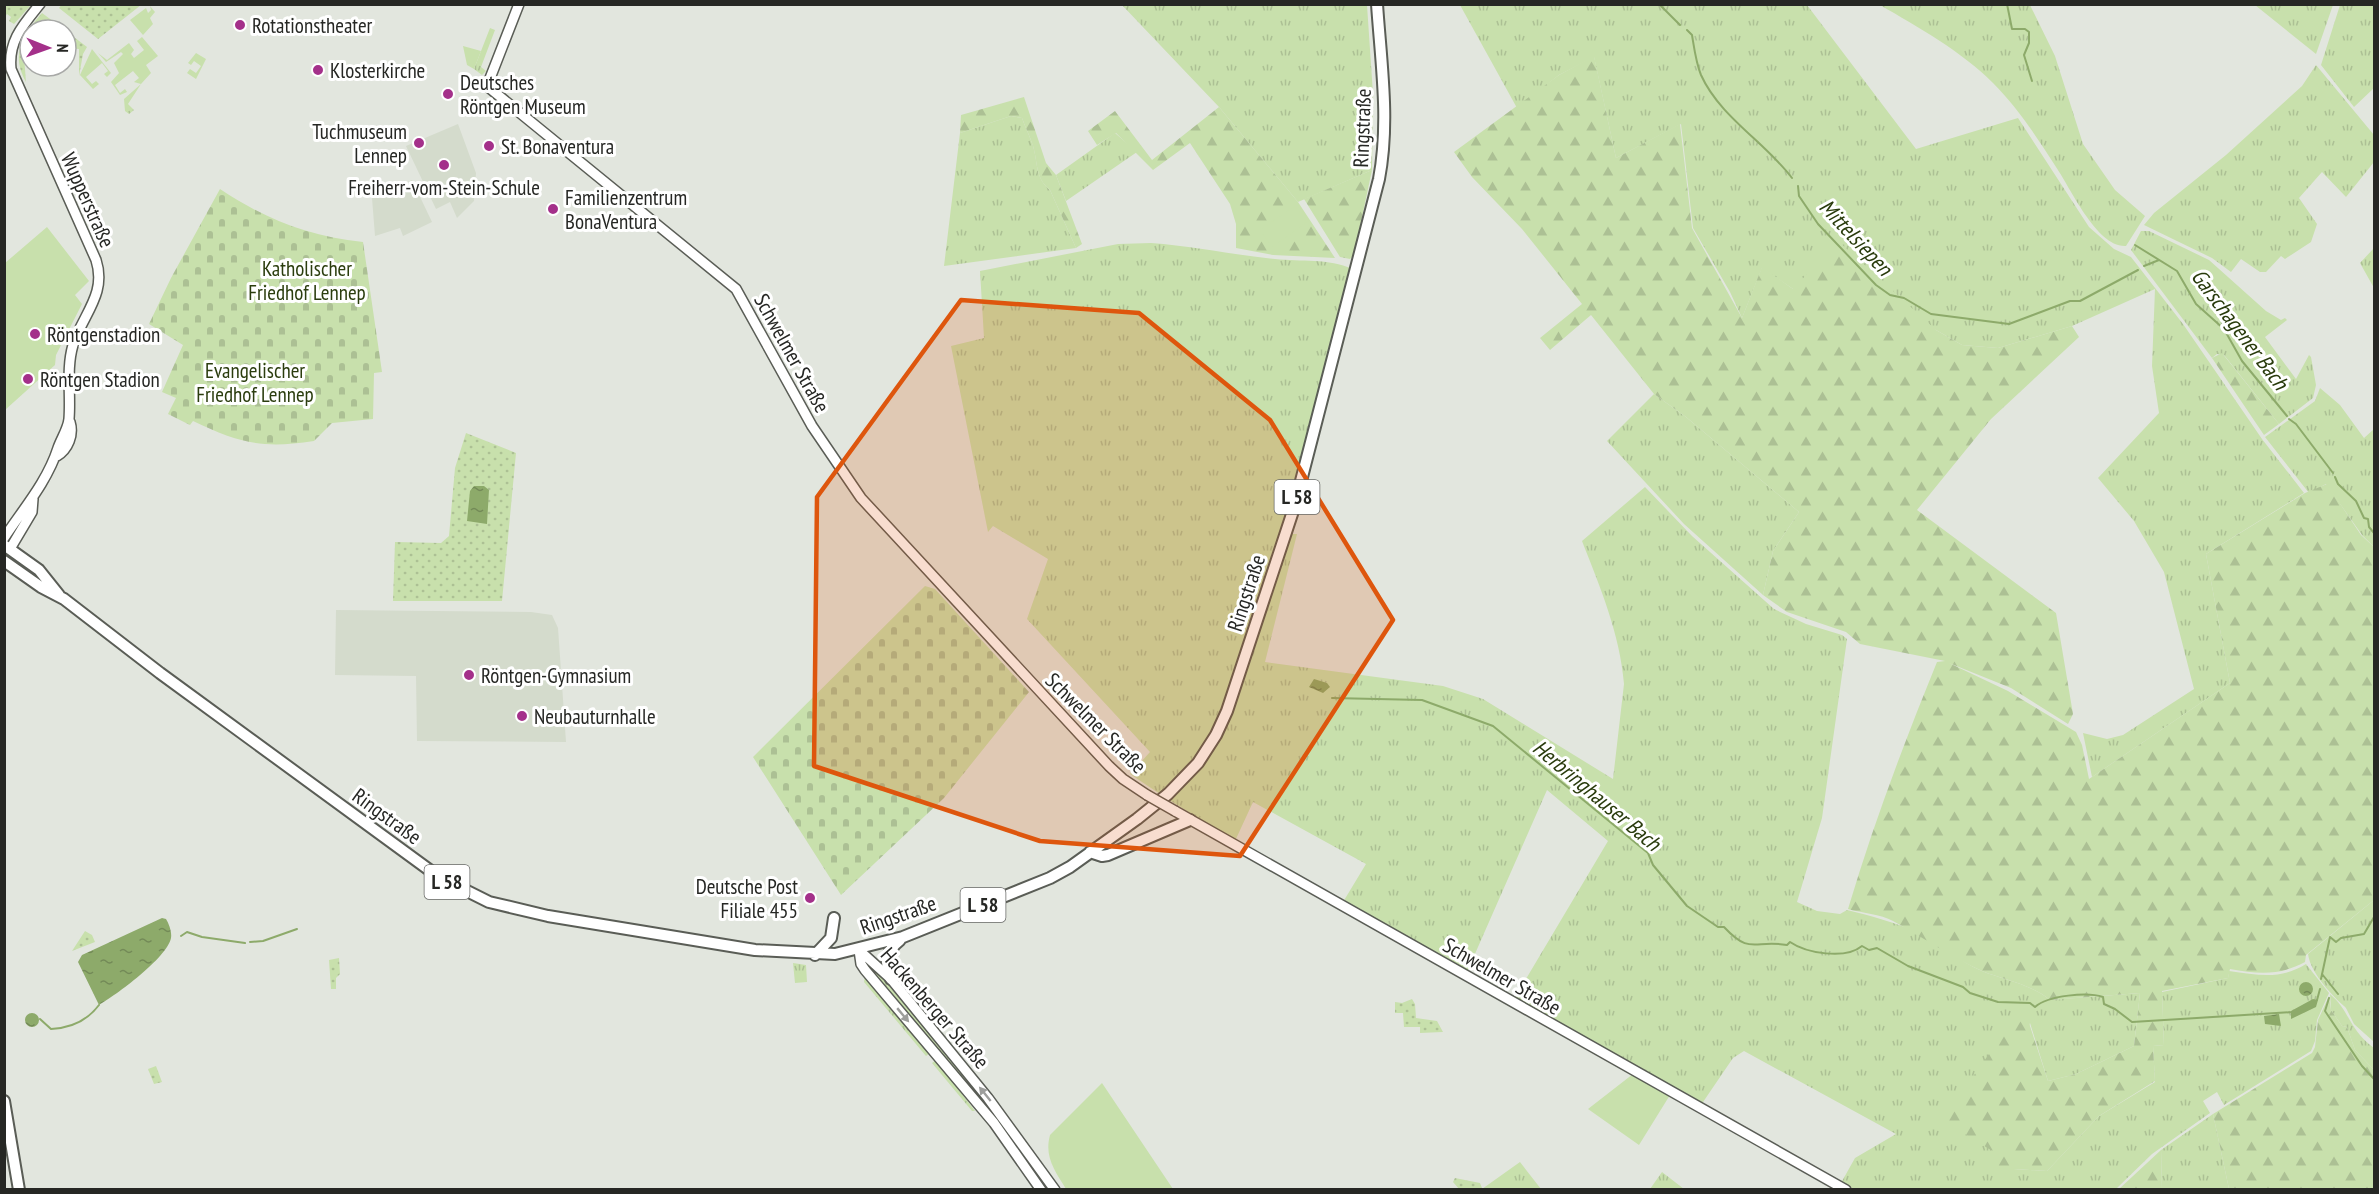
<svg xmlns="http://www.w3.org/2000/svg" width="2379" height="1194" font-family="'PT Sans Narrow',sans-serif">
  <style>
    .built { fill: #d4dbcc }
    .grass { fill: url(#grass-tufts) }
    .forest { fill: url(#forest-firs) }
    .cemetery { fill: url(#cemetery-stones) }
    .park { fill: url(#park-dots) }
    .garden { fill: #c8e0ac }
    .water { fill: url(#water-ripples) }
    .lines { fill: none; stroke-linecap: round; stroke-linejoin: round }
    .stream { stroke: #8daa6a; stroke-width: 2 }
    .secondary-casing { stroke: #5a5d56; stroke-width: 12 }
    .primary-casing { stroke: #5a5d56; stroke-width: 14 }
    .secondary { stroke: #fff; stroke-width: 9 }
    .primary { stroke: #fff; stroke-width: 10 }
    .secondary-bridge-casing { stroke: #5a5d56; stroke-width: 12; stroke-linecap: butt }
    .secondary-bridge { stroke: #fff; stroke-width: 9 }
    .oneway { fill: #9d9e9c }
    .marked { fill: #de560d; fill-opacity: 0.2; stroke: #de560d; stroke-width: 4.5; stroke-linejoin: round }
    .poi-dot { fill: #a4308a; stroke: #fff; stroke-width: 2 }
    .labels { text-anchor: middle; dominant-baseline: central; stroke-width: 6; stroke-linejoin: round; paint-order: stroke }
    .shield { fill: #fff; stroke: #676866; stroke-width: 1.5 }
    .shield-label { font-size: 20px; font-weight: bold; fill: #262724 }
    .poi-label { font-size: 21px; fill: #262724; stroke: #fff; text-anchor: start }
    .street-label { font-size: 21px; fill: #262724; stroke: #fff }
    .park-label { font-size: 21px; fill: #2b3d0e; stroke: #fff }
    .water-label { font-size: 22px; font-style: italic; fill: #293b0c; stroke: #fff }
  </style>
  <defs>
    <pattern id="grass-tufts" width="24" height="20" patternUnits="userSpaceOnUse" patternTransform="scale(1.5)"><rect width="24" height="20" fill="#c8e0ac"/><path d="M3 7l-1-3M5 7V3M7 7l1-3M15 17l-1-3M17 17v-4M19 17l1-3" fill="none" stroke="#acc094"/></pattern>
    <pattern id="forest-firs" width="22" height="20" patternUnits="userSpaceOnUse" patternTransform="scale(1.5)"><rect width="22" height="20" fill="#c8e0ac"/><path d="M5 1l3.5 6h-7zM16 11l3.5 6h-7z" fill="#acc094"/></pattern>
    <pattern id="cemetery-stones" width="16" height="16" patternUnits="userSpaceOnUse" patternTransform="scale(1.5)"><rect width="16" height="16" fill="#c8e0ac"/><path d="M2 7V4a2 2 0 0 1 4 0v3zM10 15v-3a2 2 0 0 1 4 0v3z" fill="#acc094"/></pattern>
    <pattern id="park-dots" width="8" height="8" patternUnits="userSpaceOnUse" patternTransform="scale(1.5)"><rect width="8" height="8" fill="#c8e0ac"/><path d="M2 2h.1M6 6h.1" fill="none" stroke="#acc094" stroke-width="1.8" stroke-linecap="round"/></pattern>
    <pattern id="water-ripples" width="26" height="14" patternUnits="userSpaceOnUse" patternTransform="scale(1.5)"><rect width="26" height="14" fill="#8daa6a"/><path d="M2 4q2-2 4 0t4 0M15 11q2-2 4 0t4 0" fill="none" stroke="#738a57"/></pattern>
  </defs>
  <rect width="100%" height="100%" fill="#e2e6de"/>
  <!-- built -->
  <path class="built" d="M 458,124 L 476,173 L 474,201 L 457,218 L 450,202 L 436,209 L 406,146 Z
    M 412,180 L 432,222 L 403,236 L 400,228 L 375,236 L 372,198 Z
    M 336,610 L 531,612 L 552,615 L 558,628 L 566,742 L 417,741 L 416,676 L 335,675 Z"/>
  <!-- grass -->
  <path class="grass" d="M 1122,5 L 1367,5 L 1373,94 L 1372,170 L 1298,202 L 1219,107 Z
    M 1460,5 L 1807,5 L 1916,149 L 2018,118 L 2089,227 L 2114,249 L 2131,257 L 2183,324 L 2262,439 L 2304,493 L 2206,554 L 2230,683 L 2092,777 L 2083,733 L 2107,739 L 2123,735 L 2194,689 L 2164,572 L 2134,521 L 2098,478 L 2159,413 L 2152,366 L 2155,289 L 2072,326 L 1998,348 L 1962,345 L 1936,330 L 1793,289 L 1762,268 L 1742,318 L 1730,292 L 1693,228 L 1681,124 L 1616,158 L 1594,57 L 1559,75 L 1517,108 Z
    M 1880,5 L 2030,5 L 2055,56 L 2083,144 L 2115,190 L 2145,216 L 2126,246 C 2097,248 2070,187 2056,167 C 2037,137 2017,107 1993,83 C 1961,51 1918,27 1880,5 Z
    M 2255,5 L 2333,5 L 2316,54 Z
    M 2340,5 L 2374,5 L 2374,88 L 2354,107 L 2321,65 Z
    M 490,28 L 495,30 L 481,67 L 486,71 L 482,75 L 474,69 Z
    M 2316,65 L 2374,135 L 2374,162 L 2346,197 L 2322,172 L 2299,198 L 2317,224 L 2311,242 L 2285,259 L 2281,256 L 2266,272 L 2260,272 L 2241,259 L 2231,272 L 2212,258 L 2144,225 L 2154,213 L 2226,155 L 2302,86 Z
    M 141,84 L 128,104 L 134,110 L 129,114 L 125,111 L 124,99 Z
    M 1011,116 L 1022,118 C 1025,127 1030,136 1033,146 C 1038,162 1035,178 1050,190 L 1076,248 L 944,266 L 960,133 Z
    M 1115,133 L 1137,152 L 1066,201 L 1056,175 Z
    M 2141,231 L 2149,231 L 2209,260 L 2266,311 L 2281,320 L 2285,318 L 2287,320 L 2265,337 L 2296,379 L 2309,355 L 2311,357 L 2316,385 L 2313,398 L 2279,424 L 2224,355 L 2217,354 L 2212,358 L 2131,250 Z
    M 1151,243 C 1193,246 1234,255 1275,259 C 1301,262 1329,258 1352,269 L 1286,525 L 1221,716 L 1199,756 L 1163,796 L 1130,774 L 1150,752 L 1027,619 L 1048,559 L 993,526 L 988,532 L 951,346 L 984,338 L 980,271 L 1118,244 Z
    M 2374,248 L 2374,288 L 2360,263 Z
    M 2320,388 L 2340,405 L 2364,438 L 2374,429 L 2374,547 L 2362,535 L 2326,484 L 2309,493 L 2265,437 L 2315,401 Z
    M 1654,394 L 1686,417 L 1799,512 L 1773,551 L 1763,595 L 1684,524 L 1607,441 Z
    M 1645,487 L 1692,536 L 1774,609 L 1806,624 L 1842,635 L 1847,639 L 1822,818 L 1797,902 L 1817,911 L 1840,914 L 1847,910 C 1871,916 1895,922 1918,933 C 1940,944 1959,961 1982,971 C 2004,980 2031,984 2050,1000 L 2140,993 L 2134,1046 L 2076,1074 L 2048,1081 L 2030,1023 L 1994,1152 L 2014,1169 L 2047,1171 L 2099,1116 L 2155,1082 L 2153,1046 L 2164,1045 L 2162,992 L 2228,978 L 2229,971 C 2259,975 2280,980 2306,964 L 2329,993 L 2317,1020 L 2315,1041 L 2311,1051 L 2224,1105 L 2217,1092 L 2203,1101 L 2210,1113 L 2152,1154 L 2116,1189 L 1854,1189 L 1841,1183 L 1855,1158 L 1896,1134 L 1744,1051 L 1733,1058 L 1701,1105 L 1514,999 L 1608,841 L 1547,790 L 1467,972 L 1343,902 L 1366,864 L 1253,802 L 1235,841 L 1166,798 L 1207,758 L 1230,716 L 1292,534 L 1297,534 L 1265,662 L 1443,686 L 1483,699 L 1613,779 L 1624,684 C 1620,634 1600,587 1582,541 Z
    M 2374,900 L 2374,1026 C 2352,1018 2311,979 2308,954 Z
    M 793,963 L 806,965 L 807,982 L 795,983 Z
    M 873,966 L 1006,1128 L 963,1083 L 869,970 Z
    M 865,975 L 930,1053 L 926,1056 L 864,982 Z
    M 2330,994 C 2350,1011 2349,1030 2374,1048 L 2374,1070 L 2355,1050 L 2347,1027 L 2342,1026 L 2331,1010 Z
    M 936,1060 L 975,1111 L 972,1111 L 932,1063 Z
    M 2213,1114 L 2229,1189 L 2162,1189 L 2161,1150 Z
    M 1520,1162 L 1541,1189 L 1482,1189 Z
    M 1662,1172 L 1684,1189 L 1650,1189 Z"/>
  <!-- forest -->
  <path class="forest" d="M 1594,56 L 1616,158 L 1680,124 L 1692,228 L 1742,318 L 1762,267 L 1793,289 L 1838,241 L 1936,330 L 1962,345 L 1998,348 L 2072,326 L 2079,337 L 1991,419 L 1917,510 L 2056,613 L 2073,714 L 2068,724 L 2011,688 L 1949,663 L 2008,691 L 2076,732 L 2082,745 L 2089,779 L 2230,683 L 2206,554 L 2305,493 L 2327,484 L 2361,535 L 2374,547 L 2374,900 L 2306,955 L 2305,962 C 2279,976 2258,974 2230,969 L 2228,978 L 2162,991 L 2164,1045 L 2153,1046 L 2155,1081 L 2099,1116 L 2047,1171 L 2014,1169 L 2009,1178 L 1993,1172 L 1994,1152 L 1942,1120 L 2014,1019 L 2029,1023 L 2048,1081 L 2076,1074 L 2134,1046 L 2140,993 L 2050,1000 C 2031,984 2004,980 1982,971 C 1951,957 1921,936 1893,921 C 1881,914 1861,913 1848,909 C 1873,825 1904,743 1937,662 L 1945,661 L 1860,644 L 1846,632 L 1787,612 L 1763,595 L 1773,551 L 1799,512 L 1686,417 L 1654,394 L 1591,315 L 1550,350 L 1540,338 L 1582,304 L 1522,229 L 1472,177 L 1454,152 L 1559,75 Z
    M 1024,97 L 1046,163 L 1056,175 L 1082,244 L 1076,248 L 1050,190 C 1035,178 1038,163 1033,146 C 1030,136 1025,127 1022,118 L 1011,116 L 960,133 L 961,115 Z
    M 1219,107 L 1298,202 L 1335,258 L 1273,255 L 1236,248 L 1236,224 L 1230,204 L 1190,143 L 1153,170 L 1116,133 L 1097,145 L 1088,131 L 1115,111 L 1152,160 Z
    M 1372,170 L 1354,255 L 1350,259 L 1340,257 L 1304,199 Z
    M 2222,353 L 2279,424 L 2264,435 L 2212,358 Z
    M 2329,996 L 2331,1010 L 2342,1026 L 2347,1027 L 2355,1050 L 2374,1070 L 2374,1189 L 2229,1189 L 2213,1114 L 2312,1053 L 2315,1047 L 2318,1020 Z
    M 2345,1006 L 2374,1026 L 2374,1042 L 2354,1024 Z
    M 2161,1150 L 2162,1189 L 2119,1189 Z"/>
  <!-- cemetery -->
  <path class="cemetery" d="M 220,189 C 267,220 307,236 363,242 L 382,372 L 374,373 L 373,419 L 332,423 L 314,441 C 262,449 239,443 193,421 L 190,425 L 168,414 L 176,398 L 162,392 L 183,345 L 149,324 L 171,278 Z
    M 925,586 L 935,589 L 1029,692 L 944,798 L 841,895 L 753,757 Z"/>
  <!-- park -->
  <path class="park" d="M 5,4 L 31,4 L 31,5 L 14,24 L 9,21 L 11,17 L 7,14 L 5,17 Z
    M 62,4 L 141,4 L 141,5 L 98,39 L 59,8 Z
    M 42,13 L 65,30 L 30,30 L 30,57 L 24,56 L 26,82 C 10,54 23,35 42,13 Z
    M 66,31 L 87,47 L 83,54 L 79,76 L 79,49 L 66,48 Z
    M 466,433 L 516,453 L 502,601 L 393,601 L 395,542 L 441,543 L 449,536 L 455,468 Z
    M 85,931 L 92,935 L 95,942 L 72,951 Z
    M 339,958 L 340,974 L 336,978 L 336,989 L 331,989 L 329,960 Z
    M 1412,999 L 1415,1004 L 1416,1018 L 1437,1021 L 1443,1032 L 1420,1033 L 1420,1027 L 1404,1027 L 1403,1013 L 1395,1013 L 1395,1002 L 1402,1003 Z
    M 156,1066 L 162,1082 L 154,1084 L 148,1069 Z
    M 1455,1178 L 1480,1183 L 1482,1188 L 1459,1189 L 1453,1182 Z"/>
  <!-- garden -->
  <path class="garden" d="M 150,6 L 155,12 L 150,18 L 153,24 L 143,35 L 130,20 L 146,8 L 148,13 L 151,10 Z
    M 142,37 L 158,56 L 146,65 L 151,73 L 141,84 L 134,82 L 139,78 L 133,71 L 115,85 L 120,93 L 125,89 L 127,92 L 120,95 L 111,82 L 119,73 L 114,63 L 123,54 L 121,52 L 106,62 L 98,53 L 107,60 L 129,43 L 134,50 L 131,54 L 134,58 L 144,50 L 137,41 Z
    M 463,46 L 481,51 L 474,69 L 467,65 Z
    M 92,49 L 111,73 L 107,77 L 104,74 L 108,71 L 102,63 L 86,77 L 92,84 L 96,81 L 99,84 L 93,89 L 80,75 Z
    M 196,53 L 206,59 L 196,79 L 187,73 L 190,69 L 196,73 L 201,66 L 194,61 L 191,65 L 188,63 Z
    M 1295,206 L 1307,222 L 1272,247 L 1260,230 Z
    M 47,227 L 89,281 L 75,295 L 82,304 L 56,355 L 55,365 L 5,410 L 5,263 Z
    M 1633,1074 L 1670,1095 L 1639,1145 L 1588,1109 Z
    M 1102,1083 L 1173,1189 L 1066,1189 C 1055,1171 1044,1157 1050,1135 Z"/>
  <!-- water -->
  <path class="water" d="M 474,486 L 484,486 L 489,490 L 487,524 L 467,521 L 470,491 Z
    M 1314,679 L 1327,683 L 1330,687 L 1323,693 L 1309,687 Z
    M 162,918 L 166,919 C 169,924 172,932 171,938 C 167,958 116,995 99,1005 L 78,962 L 82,955 Z
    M2299 989a7 7 0 1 1 14 0a7 7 0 1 1-14 0Z
    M 2313,999 L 2318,1000 L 2316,1007 L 2291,1019 L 2291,1011 Z
    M25 1020a7 7 0 1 1 14 0a7 7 0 1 1-14 0Z
    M 2279,1014 L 2281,1026 L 2265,1024 L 2264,1016 Z"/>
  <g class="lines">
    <!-- stream -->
    <path class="stream" d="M 1659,4 L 1680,25
      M 2007,4 L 2012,29 L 2025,29 L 2029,32 L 2029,43 L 2024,55 L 2032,81
      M 1687,30 L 1692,35 C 1694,47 1696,63 1701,75 C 1720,117 1765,142 1792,178
      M 1798,186 L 1799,196 L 1818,224 L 1876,285 L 1890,295 L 1904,298 L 1931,314 L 2009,324 L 2070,301 L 2080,301 L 2138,270
      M 2135,245 L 2177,271 L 2196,304 L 2224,329 L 2242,361 L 2287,416
      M 2144,266 L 2159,260
      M 2289,419 L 2296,424 L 2333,473
      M 2335,477 L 2338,484 L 2356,501 L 2364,518 L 2368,519 L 2369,527 L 2374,533
      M 1332,698 L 1422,700 L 1493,726 L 1648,853 L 1653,865 L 1687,906 L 1718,927 L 1724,927 C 1751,956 1754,939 1787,945 L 1790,942 C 1806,953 1845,960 1862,946 L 1869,950 L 1877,948 L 1908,966 L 1963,987 L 1970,993 L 1998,1002 L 2030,1003 L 2035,1007 C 2048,995 2088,992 2103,997 L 2104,1004 L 2115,1009 L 2132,1022 L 2294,1012
      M 181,936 L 187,932 L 202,937 L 245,943
      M 250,942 L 263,941 L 297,929
      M 2322,974 L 2338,994
      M 2321,979 L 2330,937 L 2336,942 L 2341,938 L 2364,934 L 2374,917
      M 2329,998 L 2325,1011 L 2327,1014 L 2362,1066 L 2374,1079
      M 2317,1000 L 2320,989
      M 40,1019 L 51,1029 C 71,1028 87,1021 99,1005"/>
    <defs>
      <path id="secondary" d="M 519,4 L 487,86 L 736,289 L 812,426 L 861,498 L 1109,766 L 1123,779 L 1147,795
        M 57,456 C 68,449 74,435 70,422
        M 4,538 C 24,508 47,482 58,448 C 61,439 68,429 69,419 C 71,394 66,369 73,345 C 83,314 107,294 96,260 L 11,69 C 8,41 23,25 40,4
        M 10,549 L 32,512 L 33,499
        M 1175,811 L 1846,1190
        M 859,950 L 891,979 L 988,1098 L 1055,1190
        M 859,950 L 861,964 L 865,970 L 994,1123 L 1041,1190"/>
      <path id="primary" d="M 4,545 L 39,570 L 59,595
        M 4,561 L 41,587 L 64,599 L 160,673 L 439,877 L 489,902 L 548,916 L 755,950 L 835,954 L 903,937 L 1050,878 L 1070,867 L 1137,819 L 1168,794 L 1198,763 L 1216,735 L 1227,711 L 1294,508 L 1379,179 C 1390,122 1381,63 1377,4
        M 1090,852 L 1102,856 L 1108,855 L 1190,820
        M 815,955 L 831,938 L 834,918
        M 891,979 C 884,963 886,951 900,940
        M 4,1101 L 19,1190"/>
    </defs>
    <!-- secondary casing -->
    <use href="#secondary" class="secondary-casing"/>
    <!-- primary casing -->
    <use href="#primary" class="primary-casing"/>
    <!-- secondary -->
    <use href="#secondary" class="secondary"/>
    <!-- primary -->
    <use href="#primary" class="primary"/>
    <defs>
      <path id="secondary-bridge" d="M 1147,795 L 1175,811"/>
    </defs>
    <!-- secondary-bridge casing -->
    <use href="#secondary-bridge" class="secondary-bridge-casing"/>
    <!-- secondary-bridge -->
    <use href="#secondary-bridge" class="secondary-bridge"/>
  </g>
  <!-- one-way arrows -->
  <defs><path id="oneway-solid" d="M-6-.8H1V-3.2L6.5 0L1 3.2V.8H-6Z" transform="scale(1.5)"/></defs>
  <g class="oneway">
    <use href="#oneway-solid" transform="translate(903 1015) rotate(50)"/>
    <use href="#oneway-solid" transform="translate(985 1094) rotate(-129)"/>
  </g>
  <!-- marked area -->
  <path class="marked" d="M 961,300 L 1139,313 L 1270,420 L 1393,620 L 1240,856 L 1040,841 L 814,766 L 817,497 Z"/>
  <!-- markers -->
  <g class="poi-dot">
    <circle cx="240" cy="25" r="6"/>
    <circle cx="318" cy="70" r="6"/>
    <circle cx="448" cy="94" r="6"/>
    <circle cx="419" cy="143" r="6"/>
    <circle cx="489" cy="146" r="6"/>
    <circle cx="444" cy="165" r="6"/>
    <circle cx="553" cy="209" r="6"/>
    <circle cx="35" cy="334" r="6"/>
    <circle cx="28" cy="379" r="6"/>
    <circle cx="469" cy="675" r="6"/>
    <circle cx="522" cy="716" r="6"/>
    <circle cx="810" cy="898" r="6"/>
  </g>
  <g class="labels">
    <!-- shield labels -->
    <g class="shield">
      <rect x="1274.5" y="480" width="45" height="34" rx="4.5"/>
      <rect x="424.5" y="865" width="45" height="34" rx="4.5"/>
      <rect x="960.5" y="888" width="45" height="34" rx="4.5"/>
    </g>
    <g class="shield-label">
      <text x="1297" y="497">L 58</text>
      <text x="447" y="882">L 58</text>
      <text x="983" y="905">L 58</text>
    </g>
    <!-- poi labels -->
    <g class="poi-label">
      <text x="252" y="25">Rotationstheater</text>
      <text x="330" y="70">Klosterkirche</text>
      <text x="460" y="82">Deutsches<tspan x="460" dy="24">Röntgen Museum</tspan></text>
      <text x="407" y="131" text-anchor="end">Tuchmuseum<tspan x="407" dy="24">Lennep</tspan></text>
      <text x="501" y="146">St. Bonaventura</text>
      <text x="444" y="187" text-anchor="middle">Freiherr-vom-Stein-Schule</text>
      <text x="565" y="197">Familienzentrum<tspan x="565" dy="24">BonaVentura</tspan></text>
      <text x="47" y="334">Röntgenstadion</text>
      <text x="40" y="379">Röntgen Stadion</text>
      <text x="481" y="675">Röntgen-Gymnasium</text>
      <text x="534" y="716">Neubauturnhalle</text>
      <text x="798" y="886" text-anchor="end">Deutsche Post<tspan x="798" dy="24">Filiale 455</tspan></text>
    </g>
    <!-- street labels -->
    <g class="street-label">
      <text transform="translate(1362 128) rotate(-88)">Ringstraße</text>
      <text transform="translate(88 200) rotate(66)">Wupperstraße</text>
      <text transform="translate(792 353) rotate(61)">Schwelmer Straße</text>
      <text transform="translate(1246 593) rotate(-72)">Ringstraße</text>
      <text transform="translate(1096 723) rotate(45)">Schwelmer Straße</text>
      <text transform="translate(387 816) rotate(36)">Ringstraße</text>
      <text transform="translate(898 915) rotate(-19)">Ringstraße</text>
      <text transform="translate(1502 976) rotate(30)">Schwelmer Straße</text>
      <text transform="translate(935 1008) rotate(49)">Hackenberger Straße</text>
    </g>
    <!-- park labels -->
    <g class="park-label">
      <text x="307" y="268">Katholischer<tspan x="307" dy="24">Friedhof Lennep</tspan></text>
      <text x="255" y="370">Evangelischer<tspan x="255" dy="24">Friedhof Lennep</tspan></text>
    </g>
    <!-- water labels -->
    <g class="water-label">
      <text transform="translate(1856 237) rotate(47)">Mittelsiepen</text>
      <text transform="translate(2240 329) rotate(53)">Garschagener Bach</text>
      <text transform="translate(1597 795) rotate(40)">Herbringhauser Bach</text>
    </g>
  </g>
  <!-- border -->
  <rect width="2379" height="1194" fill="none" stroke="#262724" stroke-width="12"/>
  <!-- north arrow -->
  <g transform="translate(48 48) rotate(91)"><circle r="28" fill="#ffffff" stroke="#a8a9a7" stroke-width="1.5"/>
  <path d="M0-4.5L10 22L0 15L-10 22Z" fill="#a4308a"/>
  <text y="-9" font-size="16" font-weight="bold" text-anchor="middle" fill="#262724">N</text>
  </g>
</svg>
